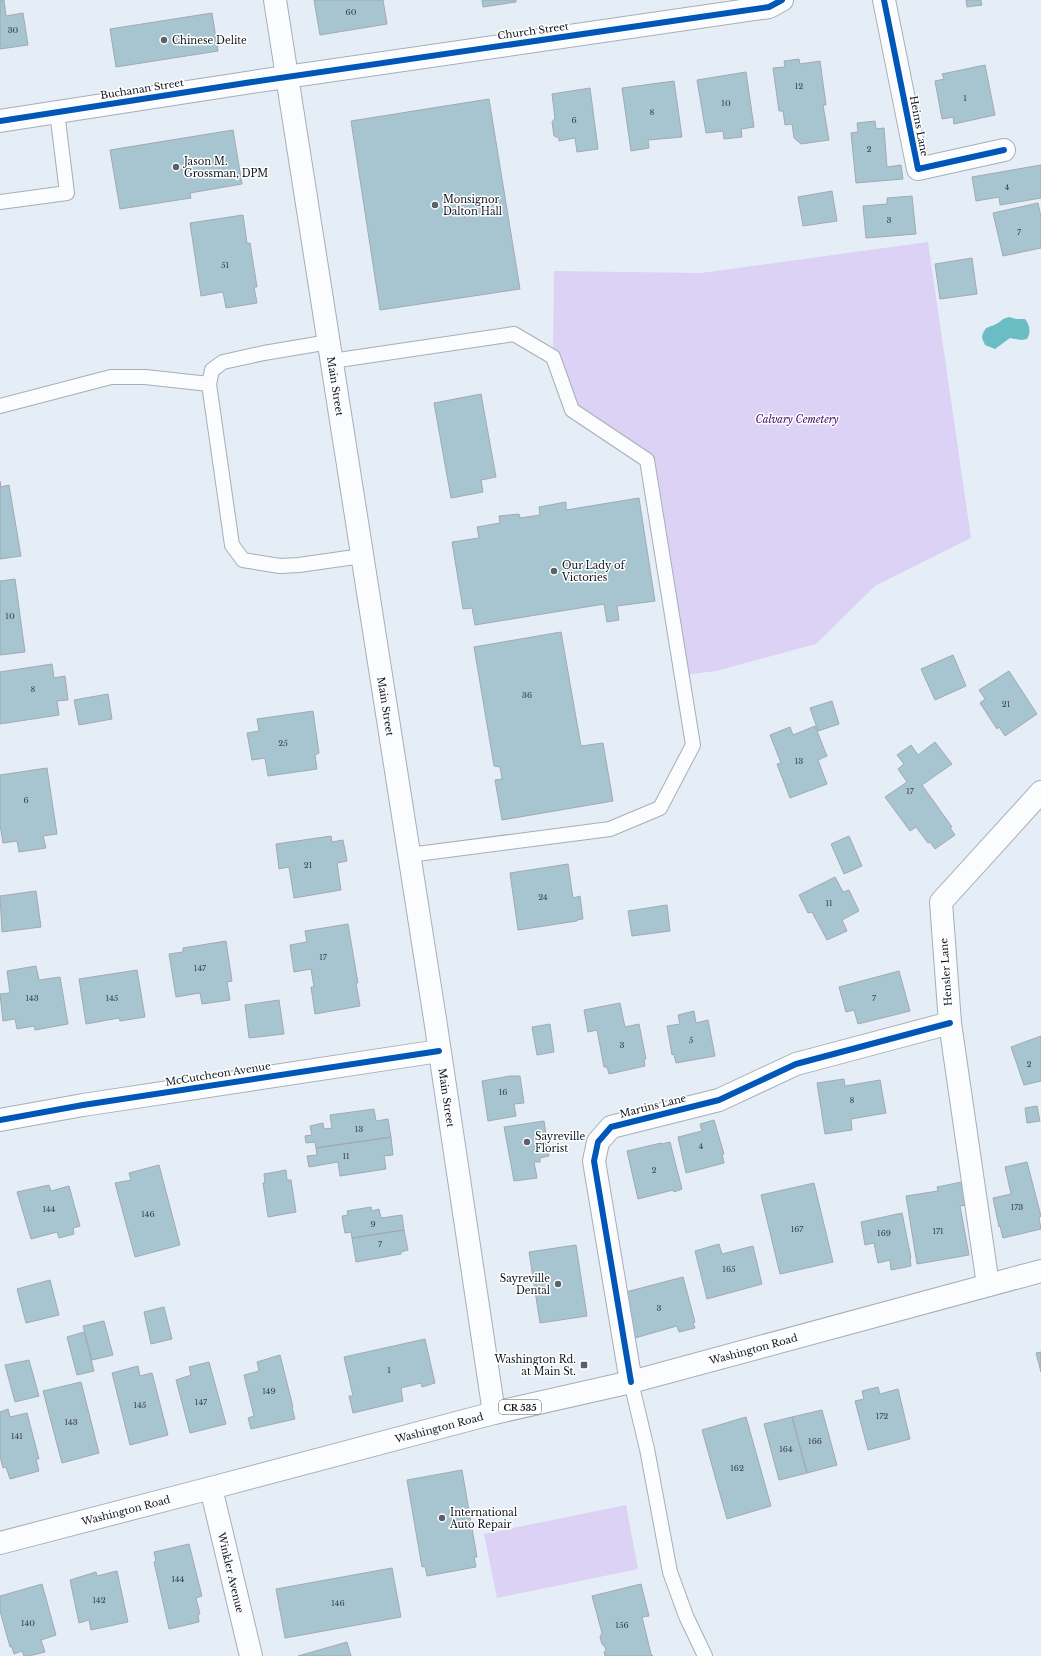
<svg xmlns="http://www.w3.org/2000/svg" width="1041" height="1656" font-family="'Libre Baskerville',serif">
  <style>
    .green { fill: #dcd2f5 }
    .water { fill: #69bdc3 }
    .building { fill: #a7c4d1; stroke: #a2aab1 }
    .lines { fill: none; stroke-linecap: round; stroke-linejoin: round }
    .service-casing { stroke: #a8aeb6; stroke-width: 16 }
    .minor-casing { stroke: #a8aeb6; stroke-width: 24 }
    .secondary-casing { stroke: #a8aeb6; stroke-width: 24 }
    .primary-casing { stroke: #a8aeb6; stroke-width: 24 }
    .service { stroke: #fbfcfe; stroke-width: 14 }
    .minor { stroke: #fbfcfe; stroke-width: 22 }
    .secondary { stroke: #fbfcfe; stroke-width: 22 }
    .primary { stroke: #fbfcfe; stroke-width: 22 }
    .cycleway-casing { stroke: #fff; stroke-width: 8 }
    .cycleway { stroke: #0057b8; stroke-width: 6 }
    .poi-dot { fill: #5a6168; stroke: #fff; stroke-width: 1.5 }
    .labels { text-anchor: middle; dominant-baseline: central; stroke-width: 3; stroke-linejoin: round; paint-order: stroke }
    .number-label { font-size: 8px; fill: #354149 }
    .shield { fill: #fff; stroke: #575b60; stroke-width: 1 }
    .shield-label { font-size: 9px; font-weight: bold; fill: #0f151c }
    .street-label { font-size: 10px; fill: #0f151c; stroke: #fff }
    .poi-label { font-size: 10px; fill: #0f151c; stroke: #fff; text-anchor: start }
    .park-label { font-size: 10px; font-style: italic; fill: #3f0069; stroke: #fff }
  </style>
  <rect width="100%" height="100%" fill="#e5edf6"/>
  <!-- green -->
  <path class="green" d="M 928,242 L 971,538 L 875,586 L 816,644 L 716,671 L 683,675 L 647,460 L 572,410 L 553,357 L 554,271 L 701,273 Z
    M 626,1505 L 638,1569 L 497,1598 L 484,1534 Z"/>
  <!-- water -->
  <path class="water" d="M 1009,317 L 1016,319 L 1025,319 C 1030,325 1031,333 1027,339 L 1021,340 L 1010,338 L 995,349 L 985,345 L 982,338 C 984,325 990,328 998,323 C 1002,320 1004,318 1009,317 Z"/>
  <!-- building -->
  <path class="building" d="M 0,0 L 4,0 L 6,16 L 23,13 L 28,45 L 0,49 Z
    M 314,0 L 383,0 L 387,24 L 320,35 Z
    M 482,0 L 516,0 L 516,2 L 483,7 Z
    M 966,0 L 981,0 L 982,5 L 967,7 Z
    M 212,13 L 218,51 L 116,67 L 110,29 Z
    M 799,59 L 800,64 L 820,61 L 826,105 L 823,105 L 829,140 L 801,144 L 794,138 L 792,124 L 785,125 L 783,111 L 779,111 L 773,68 L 785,67 L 784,61 Z
    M 985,65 L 995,115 L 954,124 L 953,117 L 942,119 L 935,81 L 944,79 L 942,74 Z
    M 746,72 L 754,127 L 741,129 L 742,137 L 724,139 L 723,131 L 706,133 L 697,80 Z
    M 674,81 L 682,137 L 648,140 L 649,148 L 631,151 L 622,88 Z
    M 590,88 L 598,149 L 577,152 L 575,138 L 559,141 L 559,138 L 554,136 L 552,122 L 555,118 L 552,94 Z
    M 489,99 L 520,289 L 380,310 L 351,121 Z
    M 875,121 L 876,129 L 884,128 L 887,167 L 901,165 L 903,179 L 856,183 L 851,133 L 858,132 L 857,123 Z
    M 233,130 L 242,184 L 190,193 L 191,198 L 120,209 L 110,150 Z
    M 1041,165 L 1041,198 L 1000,205 L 999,197 L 976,201 L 972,177 Z
    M 832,191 L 837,221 L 803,226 L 798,197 Z
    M 912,196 L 916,234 L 866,238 L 863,206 L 887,204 L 887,198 Z
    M 1038,203 L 1041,217 L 1041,248 L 1003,256 L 993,213 Z
    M 243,215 L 247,243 L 250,243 L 257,287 L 254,287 L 257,303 L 226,308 L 223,292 L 201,296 L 190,223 Z
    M 972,258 L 977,294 L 940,299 L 935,264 Z
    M 481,394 L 496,477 L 481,480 L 483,492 L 451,498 L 434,403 Z
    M 0,481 L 1,487 L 9,485 L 21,556 L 0,559 Z
    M 639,498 L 655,601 L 617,606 L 619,620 L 607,622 L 604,604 L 475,625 L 472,608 L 463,609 L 452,542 L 479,538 L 477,527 L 500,523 L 499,516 L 519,514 L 520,518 L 540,515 L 539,507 L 566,502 L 566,510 Z
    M 15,579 L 25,652 L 0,655 L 0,581 Z
    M 561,632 L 581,746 L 603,743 L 613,801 L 502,820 L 495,780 L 502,779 L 500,767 L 494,766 L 474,647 Z
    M 953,655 L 966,686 L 935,700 L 921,669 Z
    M 52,664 L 54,678 L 65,676 L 68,700 L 57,701 L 59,715 L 0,724 L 0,672 Z
    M 1009,671 L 1037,714 L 1005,736 L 999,727 L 997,729 L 980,703 L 985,699 L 979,690 Z
    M 108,694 L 112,719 L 79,725 L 74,700 Z
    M 832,701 L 839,724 L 818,731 L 810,708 Z
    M 313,711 L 319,753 L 315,755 L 317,769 L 268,776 L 265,758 L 252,760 L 247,733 L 259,731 L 257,719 Z
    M 815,726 L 827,756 L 818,760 L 827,784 L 790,798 L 777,764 L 781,763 L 770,735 L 790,727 L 793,735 Z
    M 935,742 L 952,764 L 922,785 L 952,827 L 950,828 L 955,835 L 935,849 L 930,842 L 928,843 L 916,827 L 910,831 L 885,797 L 907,782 L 898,769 L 904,764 L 897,755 L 911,745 L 918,755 Z
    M 47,768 L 57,834 L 43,836 L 46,848 L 19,852 L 17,841 L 3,843 L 0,825 L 0,775 Z
    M 331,836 L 332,842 L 343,840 L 347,861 L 337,863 L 341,890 L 294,898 L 289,867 L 279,869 L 276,844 Z
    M 849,836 L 862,866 L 844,874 L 831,844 Z
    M 568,864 L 573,898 L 580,896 L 583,919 L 577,920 L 577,921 L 518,930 L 510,873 Z
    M 835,877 L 843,892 L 849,890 L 859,911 L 842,920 L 847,931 L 827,940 L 812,912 L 808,913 L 799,895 Z
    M 36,891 L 41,927 L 2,932 L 0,896 Z
    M 667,905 L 670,931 L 632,936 L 628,911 Z
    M 348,924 L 358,983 L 356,983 L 360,1006 L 315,1014 L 311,987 L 314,987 L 311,969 L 294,972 L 290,945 L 307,942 L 305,931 Z
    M 226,941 L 232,981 L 227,982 L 230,1000 L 202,1004 L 200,993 L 176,997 L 169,954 L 183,952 L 183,948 Z
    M 36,966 L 39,980 L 60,977 L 68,1024 L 35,1030 L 34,1026 L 17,1029 L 15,1019 L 3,1021 L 0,994 L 10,993 L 7,971 Z
    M 137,970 L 145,1017 L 120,1021 L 119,1018 L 86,1024 L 79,979 Z
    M 899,971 L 910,1011 L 858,1024 L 854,1010 L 846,1012 L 839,987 Z
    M 279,1000 L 284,1034 L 249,1038 L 245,1005 Z
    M 620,1003 L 625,1027 L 639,1024 L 646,1059 L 644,1059 L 645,1066 L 609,1074 L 607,1067 L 604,1067 L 597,1030 L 588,1032 L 584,1010 Z
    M 694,1011 L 696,1023 L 708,1020 L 715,1056 L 676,1063 L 674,1054 L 672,1055 L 667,1026 L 680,1024 L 678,1015 Z
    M 550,1024 L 554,1052 L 537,1055 L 532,1027 Z
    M 1041,1036 L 1041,1081 L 1024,1085 L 1011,1047 Z
    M 510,1076 L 520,1076 L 524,1103 L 514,1104 L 516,1116 L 488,1121 L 482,1081 Z
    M 844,1079 L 845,1086 L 880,1080 L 886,1113 L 851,1119 L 852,1130 L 825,1134 L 817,1083 Z
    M 1037,1106 L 1040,1121 L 1027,1123 L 1025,1108 Z
    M 374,1109 L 376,1121 L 388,1119 L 391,1137 L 316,1148 L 315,1142 L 306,1143 L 305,1136 L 312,1135 L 310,1126 L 323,1123 L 324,1129 L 332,1128 L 330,1115 Z
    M 714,1120 L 724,1154 L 722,1154 L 724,1163 L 686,1173 L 678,1137 L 702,1131 L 700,1124 Z
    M 544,1121 L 549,1156 L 540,1158 L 540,1162 L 534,1162 L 537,1178 L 514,1181 L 504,1127 Z
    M 391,1137 L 393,1155 L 384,1156 L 386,1169 L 340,1176 L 338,1162 L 309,1167 L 307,1156 L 317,1155 L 316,1148 Z
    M 670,1142 L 682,1189 L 674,1192 L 673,1190 L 638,1199 L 627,1151 L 661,1143 L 662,1144 Z
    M 1027,1162 L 1041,1216 L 1039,1218 L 1041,1229 L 1003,1238 L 1000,1226 L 999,1227 L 993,1198 L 1011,1194 L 1005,1167 Z
    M 159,1165 L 180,1245 L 135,1257 L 115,1183 L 131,1180 L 129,1173 Z
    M 286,1170 L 287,1180 L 291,1180 L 296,1212 L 268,1217 L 263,1183 L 265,1183 L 264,1174 Z
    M 962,1182 L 966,1205 L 960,1206 L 969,1255 L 917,1264 L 906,1196 L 938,1191 L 937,1187 Z
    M 814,1183 L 833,1262 L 780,1274 L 761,1195 Z
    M 49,1185 L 51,1191 L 69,1186 L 80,1226 L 73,1228 L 74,1234 L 59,1238 L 57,1232 L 31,1239 L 17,1192 Z
    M 371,1207 L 372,1211 L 379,1209 L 381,1218 L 402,1215 L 404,1230 L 352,1238 L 351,1232 L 345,1233 L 342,1216 L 348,1215 L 347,1211 Z
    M 902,1213 L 911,1258 L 910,1259 L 911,1266 L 891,1270 L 890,1260 L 878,1263 L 874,1243 L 865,1245 L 861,1222 Z
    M 404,1230 L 408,1250 L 401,1252 L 401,1254 L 356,1262 L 352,1238 Z
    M 719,1244 L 722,1254 L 753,1246 L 762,1284 L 707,1299 L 695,1251 Z
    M 576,1245 L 587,1316 L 540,1323 L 529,1252 Z
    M 683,1277 L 695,1322 L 693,1323 L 695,1328 L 679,1332 L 677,1326 L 635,1338 L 622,1293 Z
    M 50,1280 L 59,1315 L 26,1323 L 17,1289 Z
    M 164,1307 L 172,1339 L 151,1344 L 144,1312 Z
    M 104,1321 L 113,1355 L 92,1360 L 83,1326 Z
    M 84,1332 L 94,1371 L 77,1375 L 67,1337 Z
    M 425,1339 L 435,1383 L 422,1387 L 421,1383 L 401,1388 L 403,1401 L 353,1413 L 349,1396 L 353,1396 L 344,1357 Z
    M 1041,1352 L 1041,1372 L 1036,1353 Z
    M 280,1355 L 293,1407 L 292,1407 L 295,1419 L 251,1429 L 248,1418 L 254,1416 L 244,1375 L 259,1371 L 257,1362 Z
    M 29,1360 L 39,1396 L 15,1402 L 5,1365 Z
    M 209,1362 L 226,1424 L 190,1433 L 176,1380 L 191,1375 L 189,1367 Z
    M 138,1366 L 140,1376 L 152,1373 L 168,1435 L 130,1445 L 112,1373 Z
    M 81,1382 L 99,1453 L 62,1463 L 43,1391 Z
    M 878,1387 L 880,1394 L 898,1389 L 910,1439 L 868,1450 L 855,1401 L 864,1399 L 862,1391 Z
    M 8,1409 L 10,1417 L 27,1413 L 39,1459 L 36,1459 L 39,1471 L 10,1479 L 6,1467 L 3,1468 L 0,1456 L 0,1412 Z
    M 822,1410 L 837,1465 L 807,1473 L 792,1417 Z
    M 746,1417 L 771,1506 L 727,1519 L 702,1430 Z
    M 792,1417 L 807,1473 L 779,1480 L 764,1424 Z
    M 462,1470 L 477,1557 L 474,1557 L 476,1567 L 427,1576 L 425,1566 L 422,1567 L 407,1480 Z
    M 189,1544 L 202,1596 L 196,1598 L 200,1614 L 198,1615 L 199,1622 L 169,1629 L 154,1562 L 156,1561 L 154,1552 Z
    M 392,1568 L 401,1617 L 285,1638 L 276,1589 Z
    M 117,1571 L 128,1622 L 91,1630 L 89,1620 L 79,1623 L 70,1580 L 96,1572 L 97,1576 Z
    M 42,1584 L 56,1635 L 41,1640 L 45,1652 L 29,1656 L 24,1656 L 22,1651 L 14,1654 L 12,1647 L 10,1647 L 0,1611 L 0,1596 Z
    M 641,1584 L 649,1616 L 642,1617 L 651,1654 L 653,1656 L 605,1656 L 604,1652 L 606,1651 L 605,1647 L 602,1644 L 600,1637 L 602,1633 L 592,1596 Z
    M 347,1642 L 351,1656 L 298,1656 Z"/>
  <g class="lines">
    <defs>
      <path id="service" d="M 0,202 L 67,193 L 57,112
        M 329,342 L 264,353 L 223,362 L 212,370 L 209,384 L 232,545 L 243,560 L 280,566 L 299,565 L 362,556
        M 332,361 L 514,334 L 553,357 L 572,410 L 647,460 L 693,745 L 660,808 L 610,829 L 409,855
        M 0,406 L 111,377 L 145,377 L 209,384
        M 631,1382 L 647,1449 L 670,1572 L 686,1616 L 705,1656"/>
      <g id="minor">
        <path d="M 884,0 L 918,169 L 1004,150"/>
        <path d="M 0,121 L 252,82 L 769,7 L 782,0"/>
        <path d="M 0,1120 L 83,1105 L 439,1051"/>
        <path d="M 988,1285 L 950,1023 L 941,902 L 1041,792"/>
        <path d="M 631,1382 L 594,1161 L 598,1142 L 611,1127 L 719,1100 L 796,1064 L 950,1023"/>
        <path id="s1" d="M 211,1488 L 251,1656"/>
      </g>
      <g id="secondary">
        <path id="s2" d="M 275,0 L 435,1019 L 494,1413"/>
      </g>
      <g id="primary">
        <path id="s3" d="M 0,1543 L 211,1488 L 494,1413 L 631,1382 L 1041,1271"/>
      </g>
    </defs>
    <!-- service casing -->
    <use href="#service" class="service-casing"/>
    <!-- minor casing -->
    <use href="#minor" class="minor-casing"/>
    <!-- secondary casing -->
    <use href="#secondary" class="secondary-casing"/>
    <!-- primary casing -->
    <use href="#primary" class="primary-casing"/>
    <!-- service -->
    <use href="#service" class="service"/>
    <!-- minor -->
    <use href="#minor" class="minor"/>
    <!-- secondary -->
    <use href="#secondary" class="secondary"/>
    <!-- primary -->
    <use href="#primary" class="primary"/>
    <defs>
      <path id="cycleway" d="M 884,0 L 918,169 L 1004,150
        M 0,121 L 252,82 L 769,7 L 782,0
        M 0,1120 L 83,1105 L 439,1051
        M 631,1382 L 594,1161 L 598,1142 L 611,1127 L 719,1100 L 796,1064 L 950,1023"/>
    </defs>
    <!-- cycleway casing -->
    <use href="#cycleway" class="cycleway-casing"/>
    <!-- cycleway -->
    <use href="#cycleway" class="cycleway"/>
  </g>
  <!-- markers -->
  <g class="poi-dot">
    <circle cx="164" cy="40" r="4"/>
    <circle cx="176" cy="167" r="4"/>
    <circle cx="435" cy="205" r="4"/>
    <circle cx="554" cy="571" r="4"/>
    <circle cx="527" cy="1142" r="4"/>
    <circle cx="558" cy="1284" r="4"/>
    <rect x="580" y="1361" width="8" height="8" rx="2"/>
    <circle cx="442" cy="1518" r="4"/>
  </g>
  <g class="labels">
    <!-- number labels -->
    <g class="number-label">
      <text x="351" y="12">60</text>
      <text x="13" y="30">30</text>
      <text x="799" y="86">12</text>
      <text x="965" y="98">1</text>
      <text x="726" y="103">10</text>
      <text x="652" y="112">8</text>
      <text x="574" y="120">6</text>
      <text x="869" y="149">2</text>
      <text x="1007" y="187">4</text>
      <text x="889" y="220">3</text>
      <text x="1019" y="232">7</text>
      <text x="225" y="265">51</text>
      <text x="10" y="616">10</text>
      <text x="33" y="689">8</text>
      <text x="527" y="695">36</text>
      <text x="1006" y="704">21</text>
      <text x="283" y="743">25</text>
      <text x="799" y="761">13</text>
      <text x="910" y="791">17</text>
      <text x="26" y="800">6</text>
      <text x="308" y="865">21</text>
      <text x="543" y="897">24</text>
      <text x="829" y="903">11</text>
      <text x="323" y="957">17</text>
      <text x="200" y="968">147</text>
      <text x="32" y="998">143</text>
      <text x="112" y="998">145</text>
      <text x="874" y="998">7</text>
      <text x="691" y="1040">5</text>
      <text x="622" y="1045">3</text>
      <text x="1029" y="1064">2</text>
      <text x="503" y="1092">16</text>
      <text x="852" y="1100">8</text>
      <text x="359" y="1129">13</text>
      <text x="701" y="1146">4</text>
      <text x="346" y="1156">11</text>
      <text x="654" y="1170">2</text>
      <text x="1017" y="1207">173</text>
      <text x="49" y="1209">144</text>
      <text x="148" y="1214">146</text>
      <text x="373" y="1224">9</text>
      <text x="797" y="1229">167</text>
      <text x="938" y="1231">171</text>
      <text x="884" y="1233">169</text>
      <text x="380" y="1244">7</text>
      <text x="729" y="1269">165</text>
      <text x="659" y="1308">3</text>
      <text x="389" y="1370">1</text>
      <text x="269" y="1391">149</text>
      <text x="201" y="1402">147</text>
      <text x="140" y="1405">145</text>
      <text x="882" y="1416">172</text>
      <text x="71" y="1422">143</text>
      <text x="17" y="1436">141</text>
      <text x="815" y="1441">166</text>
      <text x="786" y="1449">164</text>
      <text x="737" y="1468">162</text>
      <text x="178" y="1579">144</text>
      <text x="99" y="1600">142</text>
      <text x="338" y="1603">146</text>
      <text x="28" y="1623">140</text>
      <text x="622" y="1625">156</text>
    </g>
    <!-- shield labels -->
    <rect class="shield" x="499" y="1400" width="42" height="14" rx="3"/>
    <g class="shield-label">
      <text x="520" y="1407">CR 535</text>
    </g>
    <!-- street labels -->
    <g class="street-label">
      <text transform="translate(533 31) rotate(-8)">Church Street</text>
      <text transform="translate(142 89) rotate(-9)">Buchanan Street</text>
      <text transform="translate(919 126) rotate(79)">Heims Lane</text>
      <text stroke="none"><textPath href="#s2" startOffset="391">Main Street</textPath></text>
      <text stroke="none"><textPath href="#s2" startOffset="715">Main Street</textPath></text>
      <text transform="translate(946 972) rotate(-94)">Hensler Lane</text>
      <text transform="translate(218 1074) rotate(-9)">McCutcheon Avenue</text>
      <text stroke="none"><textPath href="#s2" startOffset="1111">Main Street</textPath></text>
      <text transform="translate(653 1106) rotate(-14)">Martins Lane</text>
      <text stroke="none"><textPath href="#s3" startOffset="778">Washington Road</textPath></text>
      <text stroke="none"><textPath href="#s3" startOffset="454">Washington Road</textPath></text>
      <text stroke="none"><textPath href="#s3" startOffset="130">Washington Road</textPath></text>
      <text stroke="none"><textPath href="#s1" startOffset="87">Winkler Avenue</textPath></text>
    </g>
    <!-- poi labels -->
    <g class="poi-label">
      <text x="172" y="40">Chinese Delite</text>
      <text x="184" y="161">Jason M.<tspan x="184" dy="12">Grossman, DPM</tspan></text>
      <text x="443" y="199">Monsignor<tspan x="443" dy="12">Dalton Hall</tspan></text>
      <text x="562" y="565">Our Lady of<tspan x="562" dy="12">Victories</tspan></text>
      <text x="535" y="1136">Sayreville<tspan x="535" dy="12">Florist</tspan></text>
      <text x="550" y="1278" text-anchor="end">Sayreville<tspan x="550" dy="12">Dental</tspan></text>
      <text x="576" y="1359" text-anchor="end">Washington Rd.<tspan x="576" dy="12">at Main St.</tspan></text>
      <text x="450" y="1512">International<tspan x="450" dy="12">Auto Repair</tspan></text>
    </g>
    <!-- park labels -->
    <g class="park-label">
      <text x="797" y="419">Calvary Cemetery</text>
    </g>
  </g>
</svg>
